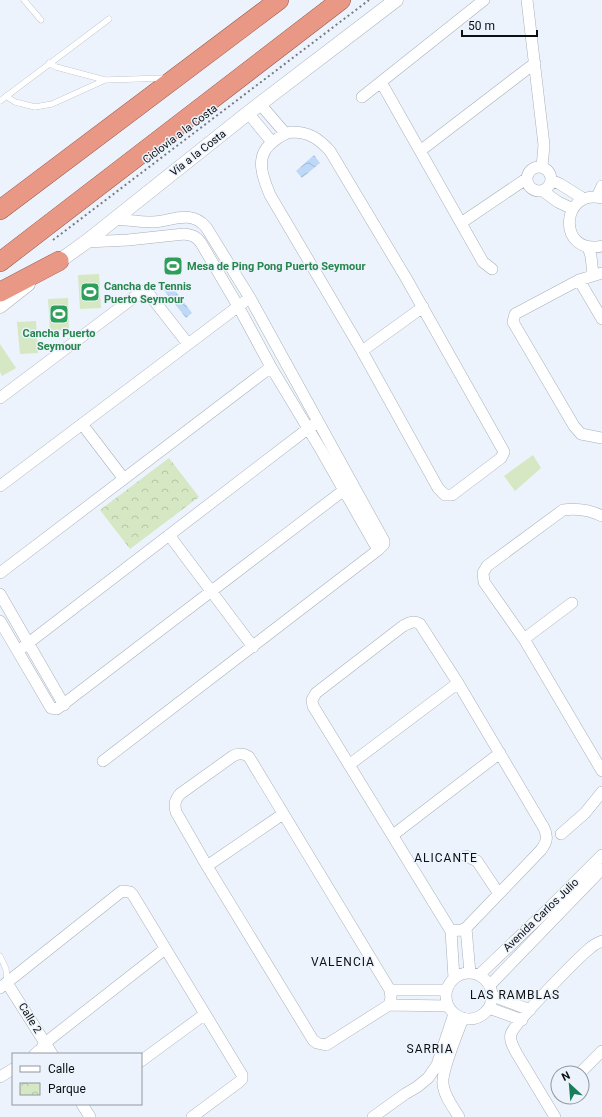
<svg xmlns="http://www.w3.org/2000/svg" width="602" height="1117" font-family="Roboto,sans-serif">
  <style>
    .grass { fill: #d5e7c3 }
    .park { fill: url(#park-crowns) }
    .water { fill: url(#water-waves) }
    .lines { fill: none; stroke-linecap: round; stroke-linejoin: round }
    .service-casing { stroke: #a9b0b8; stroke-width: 6 }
    .minor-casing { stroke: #a9b0b8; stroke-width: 12 }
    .tertiary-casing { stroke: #a9b0b8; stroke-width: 15 }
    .trunk-casing { stroke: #995849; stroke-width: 20 }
    .path { stroke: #777c81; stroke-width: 2; stroke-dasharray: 2 3; stroke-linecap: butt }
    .service { stroke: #fff; stroke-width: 5.5 }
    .minor { stroke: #fff; stroke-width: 11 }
    .tertiary { stroke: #fff; stroke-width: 14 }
    .trunk { stroke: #ea9886; stroke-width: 19 }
    .labels { text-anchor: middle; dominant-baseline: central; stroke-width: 3; stroke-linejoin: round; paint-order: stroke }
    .street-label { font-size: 11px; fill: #0d1012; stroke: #ecf3fc }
    .leisure-label { font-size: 11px; font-weight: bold; fill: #27864d; stroke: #ecf3fc; text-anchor: start }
    .neighbourhood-label { font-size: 12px; letter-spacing: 1px; fill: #0d1012; stroke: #ecf3fc }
  </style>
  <defs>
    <pattern id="park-crowns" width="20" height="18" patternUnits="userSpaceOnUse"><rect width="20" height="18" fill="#d5e7c3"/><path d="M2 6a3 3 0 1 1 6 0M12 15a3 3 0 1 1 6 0" fill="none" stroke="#b6c5a6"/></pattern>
    <pattern id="water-waves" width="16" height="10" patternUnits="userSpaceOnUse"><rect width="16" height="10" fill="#bed8f8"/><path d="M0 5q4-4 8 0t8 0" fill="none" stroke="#a2b8d4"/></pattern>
  </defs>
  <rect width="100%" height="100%" fill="#ecf3fc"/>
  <!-- grass -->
  <path class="grass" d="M 99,274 L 101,308 L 80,309 L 78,275 Z
    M 68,298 L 69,330 L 50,331 L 48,299 Z
    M 36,321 L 38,353 L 20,354 L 17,322 Z
    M 0,344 L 16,368 L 2,376 L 0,372 Z
    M 533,455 L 541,468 L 515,491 L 504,476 Z"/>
  <!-- park -->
  <path class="park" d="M 169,458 L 199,497 L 130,549 L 100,510 Z"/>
  <!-- water -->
  <path class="water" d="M 314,155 L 320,163 L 302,178 L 296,171 Z
    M 170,284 L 192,313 L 186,318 L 163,289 Z"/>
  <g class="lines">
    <defs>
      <path id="service" d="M 24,0 L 41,20
        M 49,63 L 56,67 L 105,80
        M 6,96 L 15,102 L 35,107 L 52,104 L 105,80 L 166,78
        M 0,101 L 109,19
        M 0,956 L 6,969 L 7,983"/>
      <path id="minor" d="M 527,0 L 544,145 L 542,167
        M 381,82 L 483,262 L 492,269
        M 362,97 L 484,0
        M 260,104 L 285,133
        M 248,113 L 272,142
        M 291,132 C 309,132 318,138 330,151 L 406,278 L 503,450 L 504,452 L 501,458 L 452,495 L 445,495 L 438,488 L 362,351 L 270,195 C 262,176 254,155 274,141 C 279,137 284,134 291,132 Z
        M 420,151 L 535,63
        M527 179a12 12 0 1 1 24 0a12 12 0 1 1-24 0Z
        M 551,180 L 560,184 L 584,199
        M 543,191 L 558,202 L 573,209
        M 597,197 L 602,186
        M 602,198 C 560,188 557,256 602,246
        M 461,223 L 526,179
        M 86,242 L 128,240 L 184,234 C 192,235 196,236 201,243 L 238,306 L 271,367 L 321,450 L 378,550
        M 588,247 L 591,256 L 593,275
        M 602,273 L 579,280 L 515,314 L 513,322 L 574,426 L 581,434 L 602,438
        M 579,280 L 602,319
        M 362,351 L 423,307
        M 0,398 L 141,292 L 144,291 L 149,294 L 188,344
        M 82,424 L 124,479
        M 0,486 L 244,302
        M 602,516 C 590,510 576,508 563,510 L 487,566 L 483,573 L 484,582 L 524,639 L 602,771
        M 169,535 L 253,647
        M 0,573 L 271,367
        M 0,594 L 64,705
        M 0,621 L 51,708 L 57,709 L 344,490
        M 524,639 L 572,603
        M 18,651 L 314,424
        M 103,761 L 378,550 L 384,544 L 384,541 L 250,298 L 206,227 C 190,209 172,221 153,222 C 140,222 127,220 115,219
        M 349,765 L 458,683
        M 561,834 L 585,813 L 602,792
        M 393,835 L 500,753
        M 466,856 L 477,861 L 499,894
        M 207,866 L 283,814
        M 466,928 L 470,973
        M 451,931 L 461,930 L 466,928 L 541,850 C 547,842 548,837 544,828 L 458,683 L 420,624 C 413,620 409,623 403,626 L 316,693 L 312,700 L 313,706 L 451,931 L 454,978
        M446 996a23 23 0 1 1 46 0a23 23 0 1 1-46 0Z
        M 479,975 L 543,914 L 602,855
        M 7,983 L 52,1054
        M 490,985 L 602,869
        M 0,988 L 122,891 L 130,892 L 133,895 L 242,1075 L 242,1079 L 239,1082 L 192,1117
        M 390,990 L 447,990
        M 493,996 L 530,1010
        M 389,1005 L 391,998 L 390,990 L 249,757 C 243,753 239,753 233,756 L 180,794 C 175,800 174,804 176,812 L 207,866 L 313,1040 L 317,1043 L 326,1045 L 389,1005 L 448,1006
        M 489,1008 L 522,1020
        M 35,1054 L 41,1049 L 45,1043 L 165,949
        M 141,1061 L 205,1014
        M 580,1073 L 602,1051
        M 0,1077 L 13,1069
        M 82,1104 L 90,1117
        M 373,1117 L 405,1094 L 417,1087 L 428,1078 L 437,1065 L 454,1014
        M 459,1117 C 453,1107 444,1096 443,1084 C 441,1072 458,1032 463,1018
        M 555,1117 L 517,1054 C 514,1048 509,1041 511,1034 C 515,1022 576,960 589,949 C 592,946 597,943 602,941"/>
      <path id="tertiary" d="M 51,267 L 86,242 L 248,113 L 396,0
        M 0,306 L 28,284"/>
      <path id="trunk" d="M 0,210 L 279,0
        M 0,262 L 341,0
        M 0,292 L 59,261"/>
    </defs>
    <!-- service casing -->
    <use href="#service" class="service-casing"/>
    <!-- minor casing -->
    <use href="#minor" class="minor-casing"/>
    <!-- tertiary casing -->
    <use href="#tertiary" class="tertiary-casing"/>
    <!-- trunk casing -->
    <use href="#trunk" class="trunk-casing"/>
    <!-- path -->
    <path class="path" d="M 53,240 L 369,0"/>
    <!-- service -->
    <use href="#service" class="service"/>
    <!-- minor -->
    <use href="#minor" class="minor"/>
    <!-- tertiary -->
    <use href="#tertiary" class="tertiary"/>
    <!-- trunk -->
    <use href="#trunk" class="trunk"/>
  </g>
  <!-- icons -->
  <defs>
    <symbol id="stadium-square" viewBox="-11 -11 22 22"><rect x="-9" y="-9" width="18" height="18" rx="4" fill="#2e9e5b" stroke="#ecf3fc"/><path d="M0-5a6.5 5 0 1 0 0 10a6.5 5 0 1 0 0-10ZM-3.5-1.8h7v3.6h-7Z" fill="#fff"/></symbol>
  </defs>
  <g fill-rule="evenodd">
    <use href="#stadium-square" x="162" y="255" width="22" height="22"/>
    <use href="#stadium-square" x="79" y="281" width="22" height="22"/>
    <use href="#stadium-square" x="48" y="303" width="22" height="22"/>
  </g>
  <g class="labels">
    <!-- street labels -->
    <g class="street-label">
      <text transform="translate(180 134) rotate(-37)">Ciclovía a la Costa</text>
      <text transform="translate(198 153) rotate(-38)">Vía a la Costa</text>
      <text transform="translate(541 915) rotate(-44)">Avenida Carlos Julio</text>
      <text transform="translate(30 1018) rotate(58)">Calle 2</text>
    </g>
    <!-- leisure labels -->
    <g class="leisure-label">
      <text x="187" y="266">Mesa de Ping Pong Puerto Seymour</text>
      <text x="104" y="286">Cancha de Tennis<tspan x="104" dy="13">Puerto Seymour</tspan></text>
      <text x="59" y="333" text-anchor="middle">Cancha Puerto<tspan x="59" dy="13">Seymour</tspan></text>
    </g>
    <!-- neighbourhood labels -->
    <g class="neighbourhood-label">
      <text x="446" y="858">ALICANTE</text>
      <text x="343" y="962">VALENCIA</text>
      <text x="515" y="995">LAS RAMBLAS</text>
      <text x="430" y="1049">SARRIA</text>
    </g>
  </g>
  <!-- legend -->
  <rect x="12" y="1053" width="130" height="52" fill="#ecf3fc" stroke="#93989e"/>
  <rect x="20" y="1066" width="20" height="6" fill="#ffffff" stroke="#93989e"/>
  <text x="48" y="1073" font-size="12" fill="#0d1012">Calle</text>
  <rect x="20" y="1083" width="20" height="12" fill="url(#park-crowns)" stroke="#93989e"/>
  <text x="48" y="1093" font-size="12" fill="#0d1012">Parque</text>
  <!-- north arrow -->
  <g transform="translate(570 1085) rotate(334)"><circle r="19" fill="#ecf3fc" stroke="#93989e"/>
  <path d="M0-3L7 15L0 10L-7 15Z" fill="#167e59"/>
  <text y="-6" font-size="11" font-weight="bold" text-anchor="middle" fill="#0d1012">N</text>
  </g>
  <!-- scale -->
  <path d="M462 30v6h75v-6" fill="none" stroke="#0d1012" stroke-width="2"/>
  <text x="468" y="30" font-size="12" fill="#0d1012" stroke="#ecf3fc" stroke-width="3" paint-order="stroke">50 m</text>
</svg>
